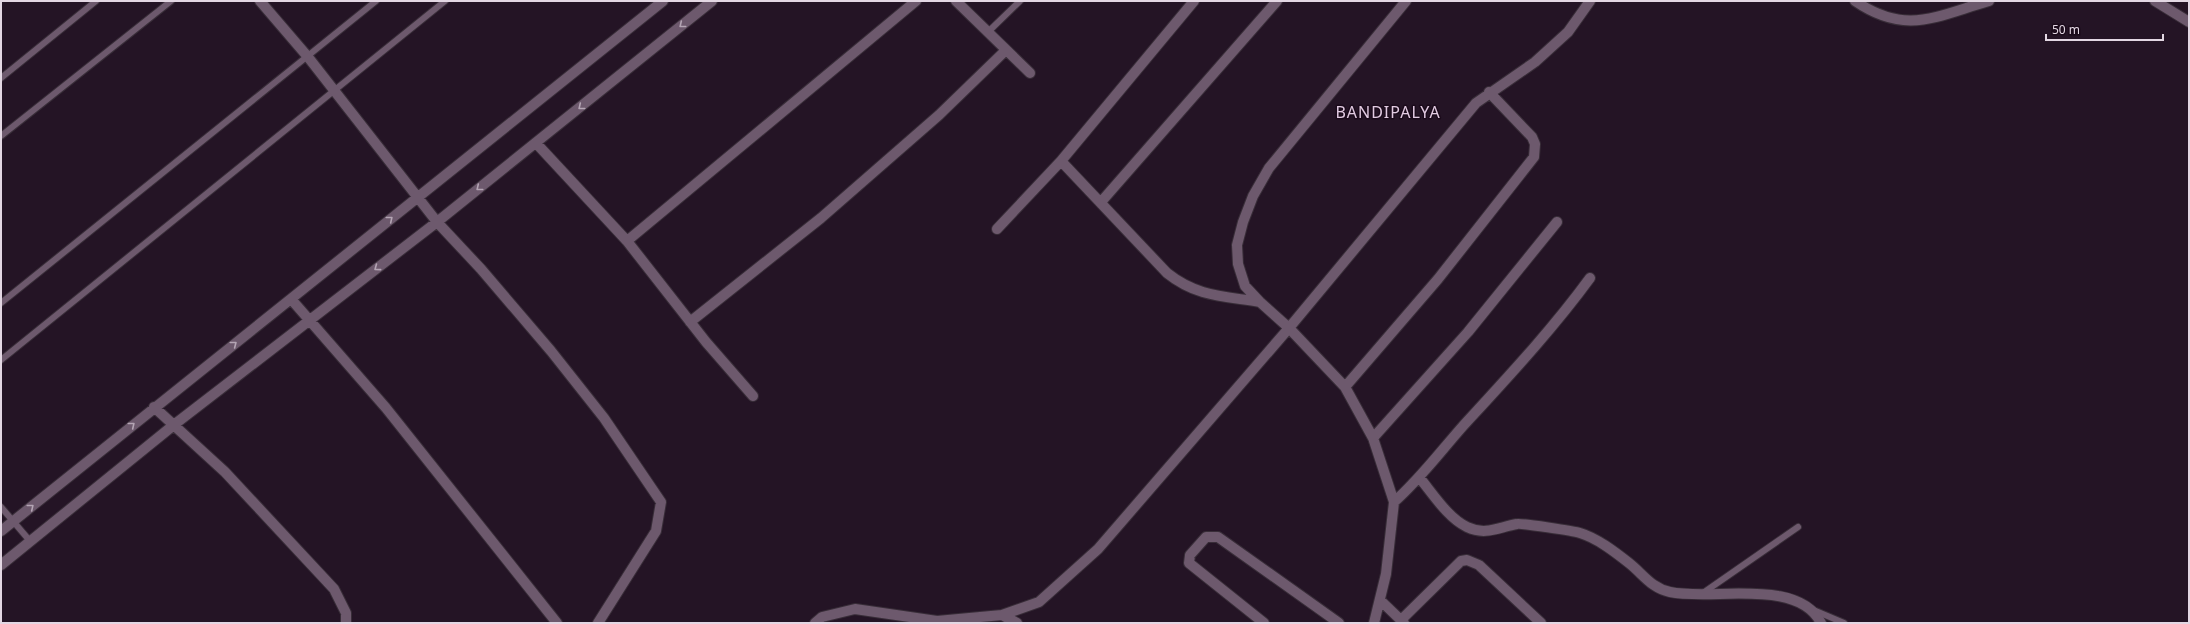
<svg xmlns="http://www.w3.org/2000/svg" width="2190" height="624" font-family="'Noto Sans',sans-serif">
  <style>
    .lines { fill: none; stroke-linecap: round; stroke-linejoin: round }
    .service-casing { stroke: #382d38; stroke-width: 8 }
    .minor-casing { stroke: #382d38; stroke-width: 12 }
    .service { stroke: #6d596d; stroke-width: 6 }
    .minor { stroke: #6d596d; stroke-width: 10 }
    .oneway { stroke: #b4a5b4 }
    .labels { text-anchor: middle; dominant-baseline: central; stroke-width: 3; stroke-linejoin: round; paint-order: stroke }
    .quarter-label { font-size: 16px; letter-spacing: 1px; fill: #e2cbe2; stroke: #1b0b1b }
  </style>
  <rect width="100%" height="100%" fill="#241425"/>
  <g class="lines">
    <defs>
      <path id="service" d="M 988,32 L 1020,1
        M 1,78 L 96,1
        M 1,136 L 171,1
        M 1,303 L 376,1
        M 1,360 L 445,1
        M 1,507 L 30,541
        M 1703,593 L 1798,527
        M 1811,609 L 1844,623"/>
      <path id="minor" d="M 260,1 L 308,57 L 437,222 L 481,269 L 551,351 L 604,418 L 661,502 L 656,531 L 598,623
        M 956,1 L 1030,73
        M 1194,1 L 1061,161 L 1167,273 C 1197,297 1224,296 1260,302
        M 1855,1 C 1906,36 1936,16 1989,1
        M 2155,1 L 2189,22
        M 536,143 L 627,241 L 706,342 L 753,396
        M 1101,202 L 1277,1
        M 997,229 L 1061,161
        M 627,241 L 916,1
        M 291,299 L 386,408 L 557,623
        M 690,322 L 821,218 L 939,115 L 1006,50
        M 1345,387 L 1438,279 L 1534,157 L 1535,144 L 1532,137 L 1489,92
        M 154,407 L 225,472 L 334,589 L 346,613 L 346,623
        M 1373,438 L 1468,332 L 1557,222
        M 1419,477 C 1433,494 1448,518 1467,527 C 1486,536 1499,527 1517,524 C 1521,523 1574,531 1580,533 C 1597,538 1615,552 1629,563 C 1643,574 1651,588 1670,592 C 1712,601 1798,577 1821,623
        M 1394,502 C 1420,479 1440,452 1463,426 C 1507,378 1552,330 1590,278
        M 1,531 L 663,1
        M 1,565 L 175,424 L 437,222 L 712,1
        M 1380,600 L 1404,623
        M 1002,615 L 1017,623
        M 1401,620 L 1461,561 L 1467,560 L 1479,565 L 1541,623
        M 815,623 L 822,617 L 855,609 L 937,621 L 1002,615 L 1039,602 L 1098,549 L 1289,328 L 1476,103 L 1535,62 L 1568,32 L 1590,1
        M 1264,623 L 1189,563 L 1190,555 L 1206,537 L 1218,537 L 1339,623
        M 1374,623 L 1386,574 L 1394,502 L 1373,438 L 1345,387 L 1289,328 L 1260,302 L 1245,286 L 1238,264 L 1237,245 L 1243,222 L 1253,196 L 1269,168 L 1406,1"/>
    </defs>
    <!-- service casing -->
    <use href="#service" class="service-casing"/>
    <!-- minor casing -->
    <use href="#minor" class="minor-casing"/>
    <!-- service -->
    <use href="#service" class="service"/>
    <!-- minor -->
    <use href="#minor" class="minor"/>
  </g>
  <!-- one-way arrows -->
  <defs><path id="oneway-chevron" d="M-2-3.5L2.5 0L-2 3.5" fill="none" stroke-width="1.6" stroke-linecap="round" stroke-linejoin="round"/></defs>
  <g class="oneway">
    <use href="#oneway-chevron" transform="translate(682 25) rotate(141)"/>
    <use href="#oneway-chevron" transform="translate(581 107) rotate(141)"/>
    <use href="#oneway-chevron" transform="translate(479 188) rotate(141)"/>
    <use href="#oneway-chevron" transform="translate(390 219) rotate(-39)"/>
    <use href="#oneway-chevron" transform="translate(377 268) rotate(143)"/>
    <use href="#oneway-chevron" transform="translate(234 344) rotate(-38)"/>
    <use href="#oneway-chevron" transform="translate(132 425) rotate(-39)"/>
    <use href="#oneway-chevron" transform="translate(31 507) rotate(-39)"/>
  </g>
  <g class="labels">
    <!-- quarter labels -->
    <g class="quarter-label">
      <text x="1388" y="112">BANDIPALYA</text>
    </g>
  </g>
  <!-- border -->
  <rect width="2190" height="624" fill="none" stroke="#e3d7e3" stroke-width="4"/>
  <!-- scale -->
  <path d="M2046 34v6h117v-6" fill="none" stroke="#e3d7e3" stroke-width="2"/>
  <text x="2052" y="34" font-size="12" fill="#e3d7e3" stroke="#1b0b1b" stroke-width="3" paint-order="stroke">50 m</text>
</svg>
